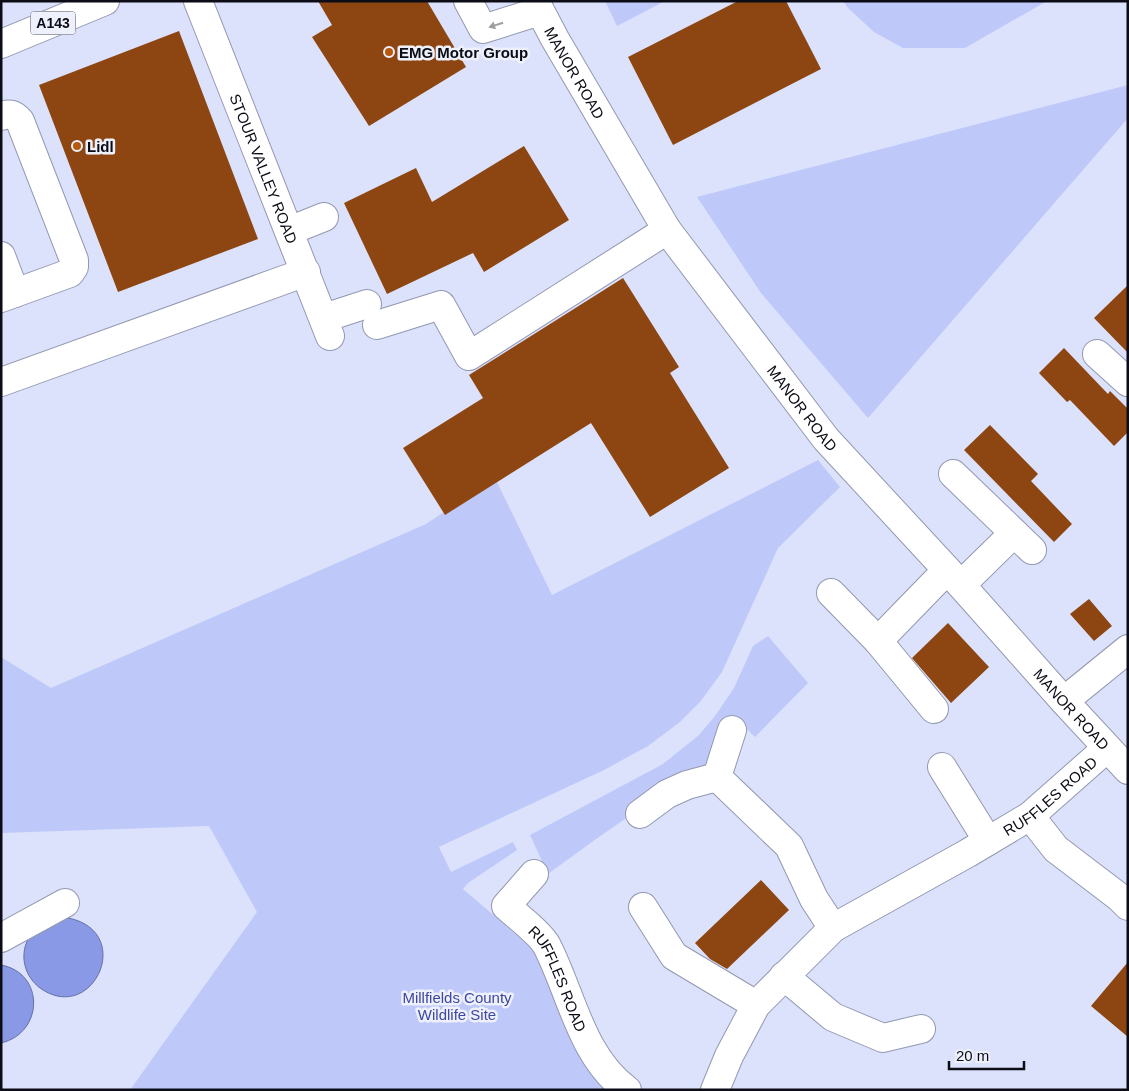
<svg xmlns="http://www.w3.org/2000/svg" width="1129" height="1091" font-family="Helvetica,sans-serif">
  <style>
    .green { fill: #bec9f9 }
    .water { fill: #8999e6; stroke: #636fa7 }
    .building { fill: #8d4611 }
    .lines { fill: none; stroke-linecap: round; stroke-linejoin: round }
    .minor-casing { stroke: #9398b0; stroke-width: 30 }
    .major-casing { stroke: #9398b0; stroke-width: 30 }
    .minor { stroke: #fff; stroke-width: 28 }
    .major { stroke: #fff; stroke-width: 28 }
    .oneway { fill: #9d9ea1 }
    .poi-dot { fill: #b7590b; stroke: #eef0fb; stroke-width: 2 }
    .labels { text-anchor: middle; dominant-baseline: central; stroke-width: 5; stroke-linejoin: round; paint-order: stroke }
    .shield { fill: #eef0fb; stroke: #4f505a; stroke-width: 1 }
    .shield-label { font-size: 14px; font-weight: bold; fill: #0b0c15 }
    .poi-label { font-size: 15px; font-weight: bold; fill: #0b0c15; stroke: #eef0fb; text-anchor: start }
    .street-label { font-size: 15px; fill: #0b0c15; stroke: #eef0fb }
    .park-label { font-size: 15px; fill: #3e47a1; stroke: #eef0fb }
  </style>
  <rect width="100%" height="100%" fill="#dce2fc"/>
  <!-- green -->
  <path class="green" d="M 605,1 L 665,1 L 617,26 Z
    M 843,1 L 1047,1 L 965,48 L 903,48 L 874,32 L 848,8 Z
    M 1128,85 L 1128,118 L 868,418 L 761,293 L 697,197 Z
    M 818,460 L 840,487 L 778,548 L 722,672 L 700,702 L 680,722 L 648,746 L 604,770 L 439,847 L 451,872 L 513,842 L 517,850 L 468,883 L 463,889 L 541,956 L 582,1053 L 606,1090 L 130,1090 L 257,912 L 209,826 L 1,833 L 1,657 L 51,688 L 426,524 L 495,478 L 552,595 Z
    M 768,636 L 808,683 L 755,737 L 740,722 L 725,718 L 710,768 C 652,797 600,836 548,874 L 530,835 L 663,764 L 699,735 L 715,716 L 734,688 L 753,646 Z"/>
  <!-- water -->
  <path class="water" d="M 62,917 C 137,926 96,1023 43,990 C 27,980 20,961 26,944 C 27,942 28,938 29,937 C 36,930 53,922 62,917 Z
    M 1,965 C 45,973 44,1033 1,1043 Z"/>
  <!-- building -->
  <path class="building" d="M 318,1 L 427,1 L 466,67 L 369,126 L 312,37 L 332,25 Z
    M 738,1 L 786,1 L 821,69 L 673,145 L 628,57 Z
    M 179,31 L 258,239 L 118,292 L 39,85 Z
    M 524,146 L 569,220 L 484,272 L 473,253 L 387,294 L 344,203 L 416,168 L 432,202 Z
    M 623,278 L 679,367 L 670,373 L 729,468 L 650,517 L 591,423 L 445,515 L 403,448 L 483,398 L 469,375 Z
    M 1128,285 L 1128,353 L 1094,318 Z
    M 1064,348 L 1108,394 L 1110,391 L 1128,409 L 1128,432 L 1114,446 L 1070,400 L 1067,402 L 1039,373 Z
    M 990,425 L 1038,474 L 1031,481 L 1072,524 L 1054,542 L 964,450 Z
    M 1089,599 L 1112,626 L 1094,641 L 1070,614 Z
    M 948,623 L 989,667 L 951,703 L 912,658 Z
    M 761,880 L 789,910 L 727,969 L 710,959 L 695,943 Z
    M 1128,962 L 1128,1037 L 1091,1006 Z"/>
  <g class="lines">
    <defs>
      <g id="minor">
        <path id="s1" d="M 198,1 L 330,336"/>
        <path d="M 468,1 L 483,29 L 540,11"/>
        <path id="s2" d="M 535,1 L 555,39 L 667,230 L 826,439 L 961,585 L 1064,701 L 1128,770"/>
        <path d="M 1,116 C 10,113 14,114 20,121 L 74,260 L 74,267 L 70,273 L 1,298"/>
        <path d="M 289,231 L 324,217"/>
        <path d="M 1,256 L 15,293"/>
        <path d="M 324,318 L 367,304"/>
        <path d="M 377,325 L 441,305 L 469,356 L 667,230"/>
        <path d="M 1097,354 L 1128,382"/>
        <path d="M 1,382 L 306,272"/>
        <path d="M 953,474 L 1032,550"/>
        <path d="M 961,585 L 1014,533"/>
        <path d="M 831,593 L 878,641 L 934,709"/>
        <path d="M 878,641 L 947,570"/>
        <path d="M 1064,701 L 1128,649"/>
        <path d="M 942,767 L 988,841"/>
        <path d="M 717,777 L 732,730"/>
        <path d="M 640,814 L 667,794 L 687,785 L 717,777 L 789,846 L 814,899 L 833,928"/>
        <path d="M 1030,816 L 1056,849 L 1119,897 L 1128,906"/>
        <path id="s3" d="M 534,874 L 506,906 C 516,915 542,935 547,946 C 572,995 581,1056 627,1090"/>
        <path d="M 643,907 L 674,956 L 756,1005"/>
        <path d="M 1,938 L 65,903"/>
        <path d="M 784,976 L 833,1017 L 883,1038 L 921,1029"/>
        <path id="s4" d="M 715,1090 L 729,1056 L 756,1005 L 833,928 L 968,853 L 1030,816 L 1107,748"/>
      </g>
      <path id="major" d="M 1,44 L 105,1"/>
    </defs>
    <!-- minor casing -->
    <use href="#minor" class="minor-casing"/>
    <!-- major casing -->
    <use href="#major" class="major-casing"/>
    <!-- minor -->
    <use href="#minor" class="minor"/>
    <!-- major -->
    <use href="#major" class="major"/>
  </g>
  <!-- one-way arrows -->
  <defs><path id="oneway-solid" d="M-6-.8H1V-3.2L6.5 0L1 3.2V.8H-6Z" transform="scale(1.25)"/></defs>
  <use class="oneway" href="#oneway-solid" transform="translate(496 25) rotate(162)"/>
  <!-- markers -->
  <g class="poi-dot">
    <circle cx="389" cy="52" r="5"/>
    <circle cx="77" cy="146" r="5"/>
  </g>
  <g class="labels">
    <!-- shield labels -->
    <rect class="shield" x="30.5" y="11.5" width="45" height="23" rx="4"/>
    <g class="shield-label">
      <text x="53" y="23">A143</text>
    </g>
    <!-- poi labels -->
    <g class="poi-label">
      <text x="399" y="52">EMG Motor Group</text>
      <text x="87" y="146">Lidl</text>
    </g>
    <!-- street labels -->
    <g class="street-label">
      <text stroke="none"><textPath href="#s2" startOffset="82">MANOR ROAD</textPath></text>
      <text stroke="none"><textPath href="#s1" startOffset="180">STOUR VALLEY ROAD</textPath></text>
      <text stroke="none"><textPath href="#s2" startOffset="488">MANOR ROAD</textPath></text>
      <text stroke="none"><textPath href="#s2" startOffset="892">MANOR ROAD</textPath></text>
      <text stroke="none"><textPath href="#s4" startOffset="458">RUFFLES ROAD</textPath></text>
      <text stroke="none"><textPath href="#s3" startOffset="134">RUFFLES ROAD</textPath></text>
    </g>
    <!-- park labels -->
    <g class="park-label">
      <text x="457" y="997">Millfields County<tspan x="457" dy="17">Wildlife Site</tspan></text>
    </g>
  </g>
  <!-- border -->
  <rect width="1129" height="1091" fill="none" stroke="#0b0c15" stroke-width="5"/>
  <!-- scale -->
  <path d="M949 1061v8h75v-8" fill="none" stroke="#0b0c15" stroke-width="2.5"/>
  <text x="956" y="1061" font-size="15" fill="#0b0c15" stroke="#eef0fb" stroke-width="4" paint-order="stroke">20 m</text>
</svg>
